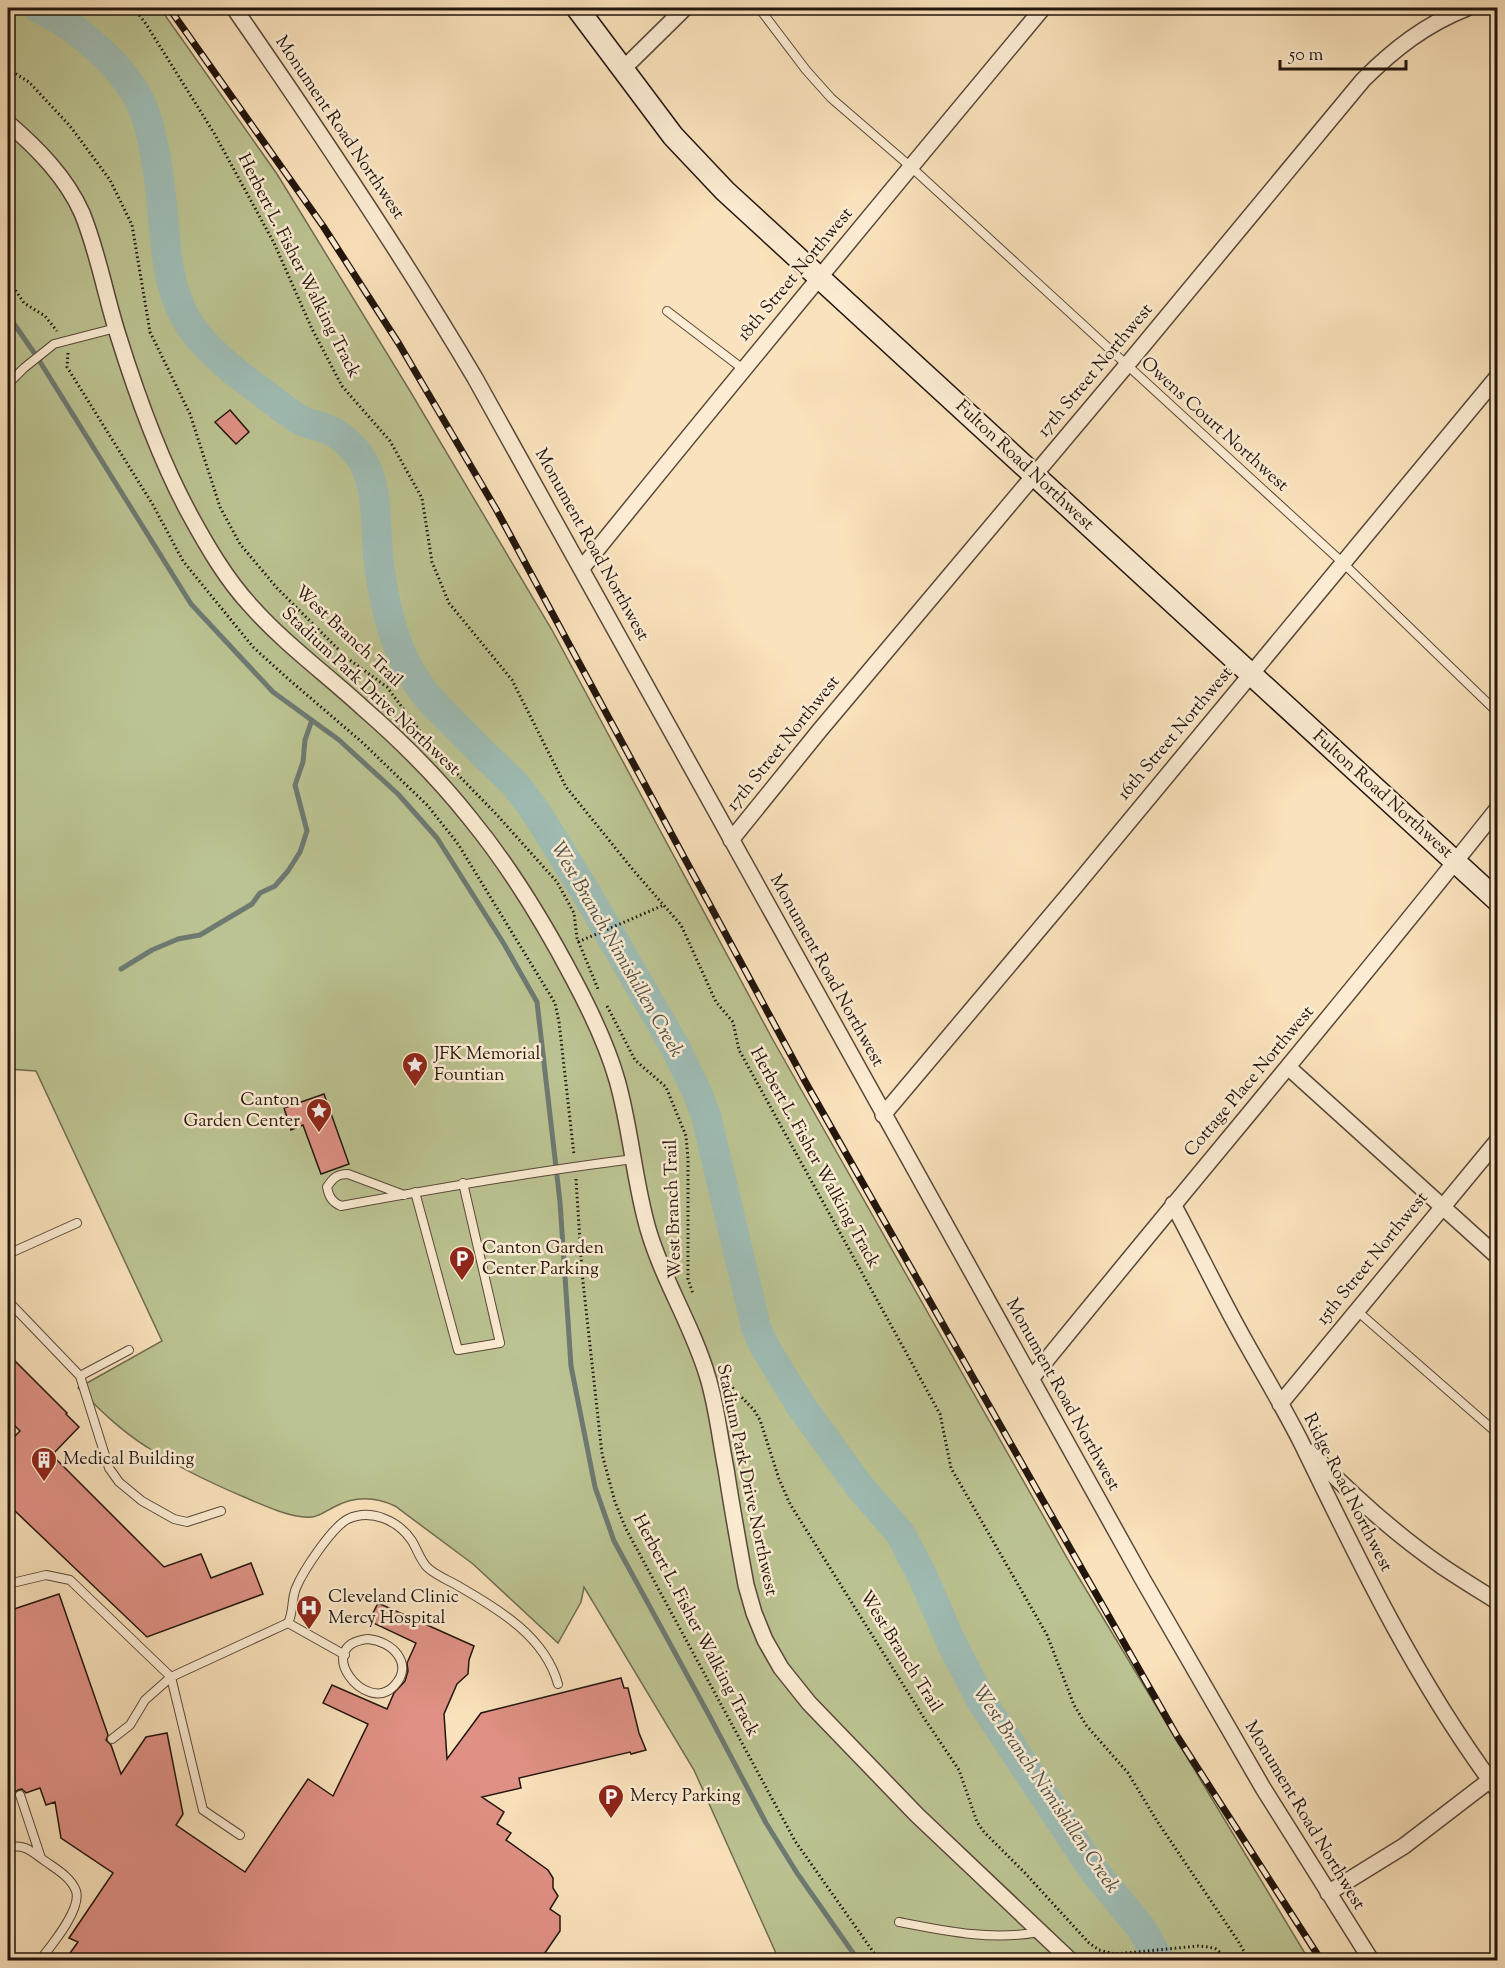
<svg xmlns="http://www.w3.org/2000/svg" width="1505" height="1968" font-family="'Sorts Mill Goudy',serif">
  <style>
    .green { fill: #bcc392; stroke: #6f6c50; stroke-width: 1.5 }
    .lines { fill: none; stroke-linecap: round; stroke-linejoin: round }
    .stream { stroke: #6d7a72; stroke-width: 5 }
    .river { stroke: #9fbdb5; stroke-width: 30 }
    .building { fill: #e09185; stroke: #22150d; stroke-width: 1.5 }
    .service-casing { stroke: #584839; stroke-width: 10 }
    .minor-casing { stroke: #584839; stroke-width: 18 }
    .secondary-casing { stroke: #22150d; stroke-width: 24 }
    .path { stroke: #22150d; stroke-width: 3; stroke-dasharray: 1.5 3; stroke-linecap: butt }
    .service { stroke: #fcecd3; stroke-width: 8 }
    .minor { stroke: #fcecd3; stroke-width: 15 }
    .secondary { stroke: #fcecd3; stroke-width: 21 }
    .rail-casing { stroke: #22150d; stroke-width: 7 }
    .rail { stroke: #fcecd3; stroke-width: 4.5; stroke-dasharray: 14; stroke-linecap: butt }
    .labels { text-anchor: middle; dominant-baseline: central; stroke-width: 5; stroke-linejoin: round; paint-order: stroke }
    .street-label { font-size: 18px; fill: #22150d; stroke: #fcecd3 }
    .poi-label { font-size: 18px; fill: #22150d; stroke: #fcecd3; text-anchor: start }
    .water-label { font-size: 20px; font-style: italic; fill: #4e5048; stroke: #fcecd3 }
  </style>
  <rect width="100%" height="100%" fill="#fae2bc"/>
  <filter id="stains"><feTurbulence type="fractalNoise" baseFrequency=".00333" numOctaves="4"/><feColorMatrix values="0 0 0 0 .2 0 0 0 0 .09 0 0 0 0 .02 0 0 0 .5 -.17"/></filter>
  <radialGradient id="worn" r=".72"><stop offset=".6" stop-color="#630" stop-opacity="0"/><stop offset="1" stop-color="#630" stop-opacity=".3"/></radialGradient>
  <!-- green -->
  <path class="green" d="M 8,8 L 160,8 L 277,174 L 410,391 L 552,630 L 773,1040 L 1070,1563 L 1309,1960 L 779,1960 L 694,1770 L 584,1587 L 581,1602 L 558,1643 L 473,1564 L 395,1506 C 374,1496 354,1496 334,1507 C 324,1512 316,1519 304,1517 C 284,1515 263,1505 244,1497 C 211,1483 177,1467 147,1447 C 121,1431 99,1409 78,1388 L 162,1341 L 36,1071 L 8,1069 Z"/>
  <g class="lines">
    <!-- stream -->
    <path class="stream" d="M 8,315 L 37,357 L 191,604 L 273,692 L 339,740 L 398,794 L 437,838 L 504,944 L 537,1002 L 560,1202 L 571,1366 L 595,1487 L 614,1541 L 710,1717 L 766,1823 L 797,1873 L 858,1960
      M 121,969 L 152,950 L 178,939 L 200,935 L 220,923 L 252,904 L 260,893 L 275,886 L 288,871 L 300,852 L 307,831 L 295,785 L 303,762 L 305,740 L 312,720"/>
    <!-- river -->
    <path class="river" d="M 38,8 C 75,24 126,68 142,106 C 154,134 159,175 162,206 C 166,245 166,283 186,319 C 204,350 241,377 270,398 C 280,406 291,415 302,421 C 311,425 320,426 329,430 C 341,435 351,445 359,455 C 381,487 374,528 379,564 C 384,603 393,646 415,679 C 425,696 439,709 453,723 C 473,744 494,764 515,784 L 534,809 L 588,896 L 675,1047 L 697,1092 L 706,1116 L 756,1327 L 763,1344 L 801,1406 L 859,1486 L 900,1533 L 922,1575 L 952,1644 L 982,1702 L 1094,1871 L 1142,1929 L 1159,1960"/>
  </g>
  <!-- building -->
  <path class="building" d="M 230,410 L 249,432 L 236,444 L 215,422 Z
    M 324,1094 L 349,1164 L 321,1174 L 303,1125 L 291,1130 L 284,1108 Z
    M 8,1354 L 67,1413 L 66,1414 L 79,1427 L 52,1455 L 164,1567 L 201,1554 L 211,1578 L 251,1563 L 263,1594 L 147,1637 L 15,1511 L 8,1518 L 8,1443 L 20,1431 L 8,1419 Z
    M 59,1594 L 108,1735 L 106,1740 L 111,1745 L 121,1774 L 146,1737 L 167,1733 L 183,1814 L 176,1825 L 245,1872 L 308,1779 L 333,1796 L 368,1724 L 323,1703 L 332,1685 L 387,1709 L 394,1693 L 405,1681 L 408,1671 L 407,1663 L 416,1643 L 369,1621 L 378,1603 L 474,1646 L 469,1660 L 468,1674 L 457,1684 L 444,1714 L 447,1759 L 481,1713 L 621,1678 L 624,1688 L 628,1688 L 639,1733 L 646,1750 L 631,1754 L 630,1752 L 519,1778 L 521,1788 L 482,1797 L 504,1812 L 497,1824 L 511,1833 L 506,1840 L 548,1870 L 553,1878 L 553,1888 L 558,1896 L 550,1909 L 560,1916 L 560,1931 L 540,1960 L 65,1960 L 78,1942 L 69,1938 L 113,1873 L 61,1838 L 55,1802 L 46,1805 L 40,1788 L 26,1793 L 22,1789 L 18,1790 L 14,1793 L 14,1797 L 8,1799 L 8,1611 Z"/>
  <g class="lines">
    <defs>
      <path id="service" d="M 759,8 L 806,70 L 831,98 L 911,167 L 1343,563 L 1498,713
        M 667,311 L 743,369
        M 8,384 L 24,368 L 54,344 L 116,328
        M 415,1192 L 458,1350 L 500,1343 L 463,1183
        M 404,1195 L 348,1174 C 337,1174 333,1178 327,1187 C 329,1197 332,1202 341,1206 C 439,1188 536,1171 634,1159
        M 8,1254 L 77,1223
        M 8,1301 L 80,1376 L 129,1350
        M 1356,1310 L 1498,1434
        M 80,1376 L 109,1468 L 119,1482 L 142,1501 L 174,1519 L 187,1522 L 221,1511
        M 8,1584 L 46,1575 L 70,1580 L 171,1677 L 288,1623 C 294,1611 291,1600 296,1588 C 303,1571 332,1527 348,1519 C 371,1508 399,1521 412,1541 C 417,1549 421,1562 428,1568 C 437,1576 450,1581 460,1587 C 500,1610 545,1637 558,1684
        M 288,1623 L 345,1655
        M 368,1639 C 392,1641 415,1664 394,1686 C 366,1716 311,1645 368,1639 Z
        M 112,1739 L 130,1725 L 145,1700 L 171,1677 L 203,1810 L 240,1835
        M 20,1795 L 41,1858
        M 8,1848 C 25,1843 32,1852 45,1861 C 56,1869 71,1877 76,1891 C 82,1909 51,1946 40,1960
        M 899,1922 C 945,1931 993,1941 1039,1932"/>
      <path id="minor" d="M 234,8 C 318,129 400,251 475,378 L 1143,1580 L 1263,1788 L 1371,1960
        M 1497,8 L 1498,8
        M 622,70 L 685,8
        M 8,123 C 37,148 66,177 82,213 C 98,252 105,294 118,335 C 137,396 159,458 190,515 C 207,546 226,579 251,606 C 285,644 326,674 363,708 C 401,741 438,778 469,817 C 511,868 543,921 574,980 C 591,1012 607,1045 617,1080 C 631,1129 634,1181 648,1229 C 663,1281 693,1326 708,1378 C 717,1408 720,1439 726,1469 C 732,1508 739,1547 746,1585 L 754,1613 L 765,1640 L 781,1668 L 809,1703 L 917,1815 L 1070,1960
        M 582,568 C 734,380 888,194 1043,8
        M 731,840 L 820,730 L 1126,366 L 1363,80 C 1394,49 1426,24 1467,8
        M 1288,1067 L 1498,1257
        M 883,1115 L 1074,888 L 1498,376
        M 1173,1204 C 1194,1243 1213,1282 1234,1321 C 1256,1362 1281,1402 1302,1444 C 1360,1564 1418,1684 1498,1791
        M 1031,1379 C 1186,1188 1345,1001 1498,808
        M 1280,1404 L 1498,1140
        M 1310,1452 C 1351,1494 1395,1534 1443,1567 C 1461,1579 1479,1590 1498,1602
        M 1328,1893 L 1404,1846 L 1490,1780 L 1498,1772"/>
      <path id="secondary" d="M 577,8 L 673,136 L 725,191 L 1498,901"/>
    </defs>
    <!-- service casing -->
    <use href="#service" class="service-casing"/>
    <!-- minor casing -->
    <use href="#minor" class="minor-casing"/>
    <!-- secondary casing -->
    <use href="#secondary" class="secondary-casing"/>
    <!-- path -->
    <path class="path" d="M 134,8 L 146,24 L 214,133 L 274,243 L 312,329 L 342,386 L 390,441 L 422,498 L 432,562 L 449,603 L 512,680 L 566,787 L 634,871 L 681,925 L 716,1002 L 733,1022 L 739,1050 L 940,1414 L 951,1468 L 1047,1635 L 1074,1705 L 1086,1725 L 1128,1773 L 1157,1821 L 1238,1941 L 1249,1960
      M 8,69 L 29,82 L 70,126 L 110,180 L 132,225 L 150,332 L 190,414 L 220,507 L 240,544 L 277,588 L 347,658 L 387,687 L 434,750 L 497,815 L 557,882 L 574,913 L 577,938 L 598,989
      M 8,279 L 24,303 L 45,316 L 57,331
      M 68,353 L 67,367 L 153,505 L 183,561 L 253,647 L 286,677 L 363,743 L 428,806 L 458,844 L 555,1003 L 559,1022 L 574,1155
      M 578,942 L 664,905
      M 607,1006 L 635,1060 L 666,1087 L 686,1136 L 688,1159 L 688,1279 L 693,1294
      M 576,1179 L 582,1273 L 602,1454 L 615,1502 L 626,1529 L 795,1841 L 879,1960
      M 724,1372 L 729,1384 L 754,1410 L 760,1420 L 779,1479 L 790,1504 L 924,1718 L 959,1770 L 977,1822 L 984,1832 L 1025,1873 L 1089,1943 L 1099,1950 L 1115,1954 L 1198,1946 L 1209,1947 L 1216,1949 L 1229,1960"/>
    <!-- service -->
    <use href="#service" class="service"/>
    <!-- minor -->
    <use href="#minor" class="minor"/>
    <!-- secondary -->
    <use href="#secondary" class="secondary"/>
    <defs>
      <path id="rail" d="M 169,8 L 323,226 L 399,344 L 496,509 L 806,1083 L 1054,1520 L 1177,1736 L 1321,1960"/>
    </defs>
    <!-- rail casing -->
    <use href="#rail" class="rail-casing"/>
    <!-- rail -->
    <use href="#rail" class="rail"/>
  </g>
  <!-- icons -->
  <defs>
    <symbol id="sight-pin" viewBox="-11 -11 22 30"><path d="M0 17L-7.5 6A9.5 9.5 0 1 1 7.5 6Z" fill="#8f2418" stroke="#fcecd3"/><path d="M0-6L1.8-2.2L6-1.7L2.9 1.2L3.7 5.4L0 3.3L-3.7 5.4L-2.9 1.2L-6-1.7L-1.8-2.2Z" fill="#fff"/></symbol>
    <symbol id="parking-pin" viewBox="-11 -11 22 30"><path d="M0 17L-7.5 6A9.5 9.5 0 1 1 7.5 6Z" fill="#8f2418" stroke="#fcecd3"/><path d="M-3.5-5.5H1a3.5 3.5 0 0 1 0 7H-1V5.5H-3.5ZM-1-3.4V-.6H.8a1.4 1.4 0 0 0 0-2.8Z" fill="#fff"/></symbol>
    <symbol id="building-pin" viewBox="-11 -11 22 30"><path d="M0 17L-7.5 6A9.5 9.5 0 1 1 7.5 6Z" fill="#8f2418" stroke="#fcecd3"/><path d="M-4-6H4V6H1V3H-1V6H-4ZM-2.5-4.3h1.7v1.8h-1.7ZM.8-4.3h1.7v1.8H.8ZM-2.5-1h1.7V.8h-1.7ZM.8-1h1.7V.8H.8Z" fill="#fff"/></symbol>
    <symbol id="hospital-pin" viewBox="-11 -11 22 30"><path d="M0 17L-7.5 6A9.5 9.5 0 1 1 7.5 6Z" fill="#8f2418" stroke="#fcecd3"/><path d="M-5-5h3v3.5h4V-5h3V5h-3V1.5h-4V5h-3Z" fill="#fff"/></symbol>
  </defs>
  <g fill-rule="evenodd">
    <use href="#sight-pin" x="400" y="1050" width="30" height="40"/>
    <use href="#sight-pin" x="304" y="1096" width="30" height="40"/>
    <use href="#parking-pin" x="447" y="1244" width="30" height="40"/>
    <use href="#building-pin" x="29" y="1445" width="30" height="40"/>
    <use href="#hospital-pin" x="294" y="1593" width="30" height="40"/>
    <use href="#parking-pin" x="596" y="1782" width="30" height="40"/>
  </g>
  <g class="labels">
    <!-- street labels -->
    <g class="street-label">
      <text transform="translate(339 128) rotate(56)">Monument Road Northwest</text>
      <text transform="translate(298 266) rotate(63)">Herbert L. Fisher Walking Track</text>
      <text transform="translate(796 275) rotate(-50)">18th Street Northwest</text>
      <text transform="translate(1096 371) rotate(-50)">17th Street Northwest</text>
      <text transform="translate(1214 425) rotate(42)">Owens Court Northwest</text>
      <text transform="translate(1024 466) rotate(43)">Fulton Road Northwest</text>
      <text transform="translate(591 545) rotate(61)">Monument Road Northwest</text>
      <text transform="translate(348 637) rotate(43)">West Branch Trail</text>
      <text transform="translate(370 692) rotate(43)">Stadium Park Drive Northwest</text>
      <text transform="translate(1176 734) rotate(-50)">16th Street Northwest</text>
      <text transform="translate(784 744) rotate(-51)">17th Street Northwest</text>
      <text transform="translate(1382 795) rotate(42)">Fulton Road Northwest</text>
      <text transform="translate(826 971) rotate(61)">Monument Road Northwest</text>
      <text transform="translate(1250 1082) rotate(-50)">Cottage Place Northwest</text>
      <text transform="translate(814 1158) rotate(61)">Herbert L. Fisher Walking Track</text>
      <text transform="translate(674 1209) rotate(-92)">West Branch Trail</text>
      <text transform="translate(1373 1259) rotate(-51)">15th Street Northwest</text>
      <text transform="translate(1062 1395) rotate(61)">Monument Road Northwest</text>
      <text transform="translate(746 1480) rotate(78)">Stadium Park Drive Northwest</text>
      <text transform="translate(1347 1493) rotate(63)">Ridge Road Northwest</text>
      <text transform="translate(695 1626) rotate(62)">Herbert L. Fisher Walking Track</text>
      <text transform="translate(900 1652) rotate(58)">West Branch Trail</text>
      <text transform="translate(1304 1816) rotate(59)">Monument Road Northwest</text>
    </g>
    <!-- poi labels -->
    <g class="poi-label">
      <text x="434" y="1055">JFK Memorial<tspan x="434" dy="21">Fountian</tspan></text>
      <text x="300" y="1101" text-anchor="end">Canton<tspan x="300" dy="21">Garden Center</tspan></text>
      <text x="482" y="1249">Canton Garden<tspan x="482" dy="21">Center Parking</tspan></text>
      <text x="63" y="1460">Medical Building</text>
      <text x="328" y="1598">Cleveland Clinic<tspan x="328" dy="21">Mercy Hospital</tspan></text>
      <text x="630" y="1797">Mercy Parking</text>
    </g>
    <!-- water labels -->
    <g class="water-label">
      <text transform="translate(616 950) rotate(60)">West Branch Nimishillen Creek</text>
      <text transform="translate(1045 1790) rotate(56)">West Branch Nimishillen Creek</text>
    </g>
  </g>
  <!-- margin -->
  <rect width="1505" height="1968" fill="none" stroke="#fae2bc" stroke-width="30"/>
  <rect x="9" y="9" width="1487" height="1950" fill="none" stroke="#22150d" stroke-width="3"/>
  <rect x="15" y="15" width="1475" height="1938" fill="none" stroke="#22150d" stroke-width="1.5"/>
  <!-- scale -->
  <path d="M1280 60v9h126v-9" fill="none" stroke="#22150d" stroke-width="3"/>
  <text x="1289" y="60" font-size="18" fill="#22150d" stroke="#fcecd3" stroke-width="4.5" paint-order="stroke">50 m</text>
  <rect width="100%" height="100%" filter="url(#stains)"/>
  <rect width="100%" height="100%" fill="url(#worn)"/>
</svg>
